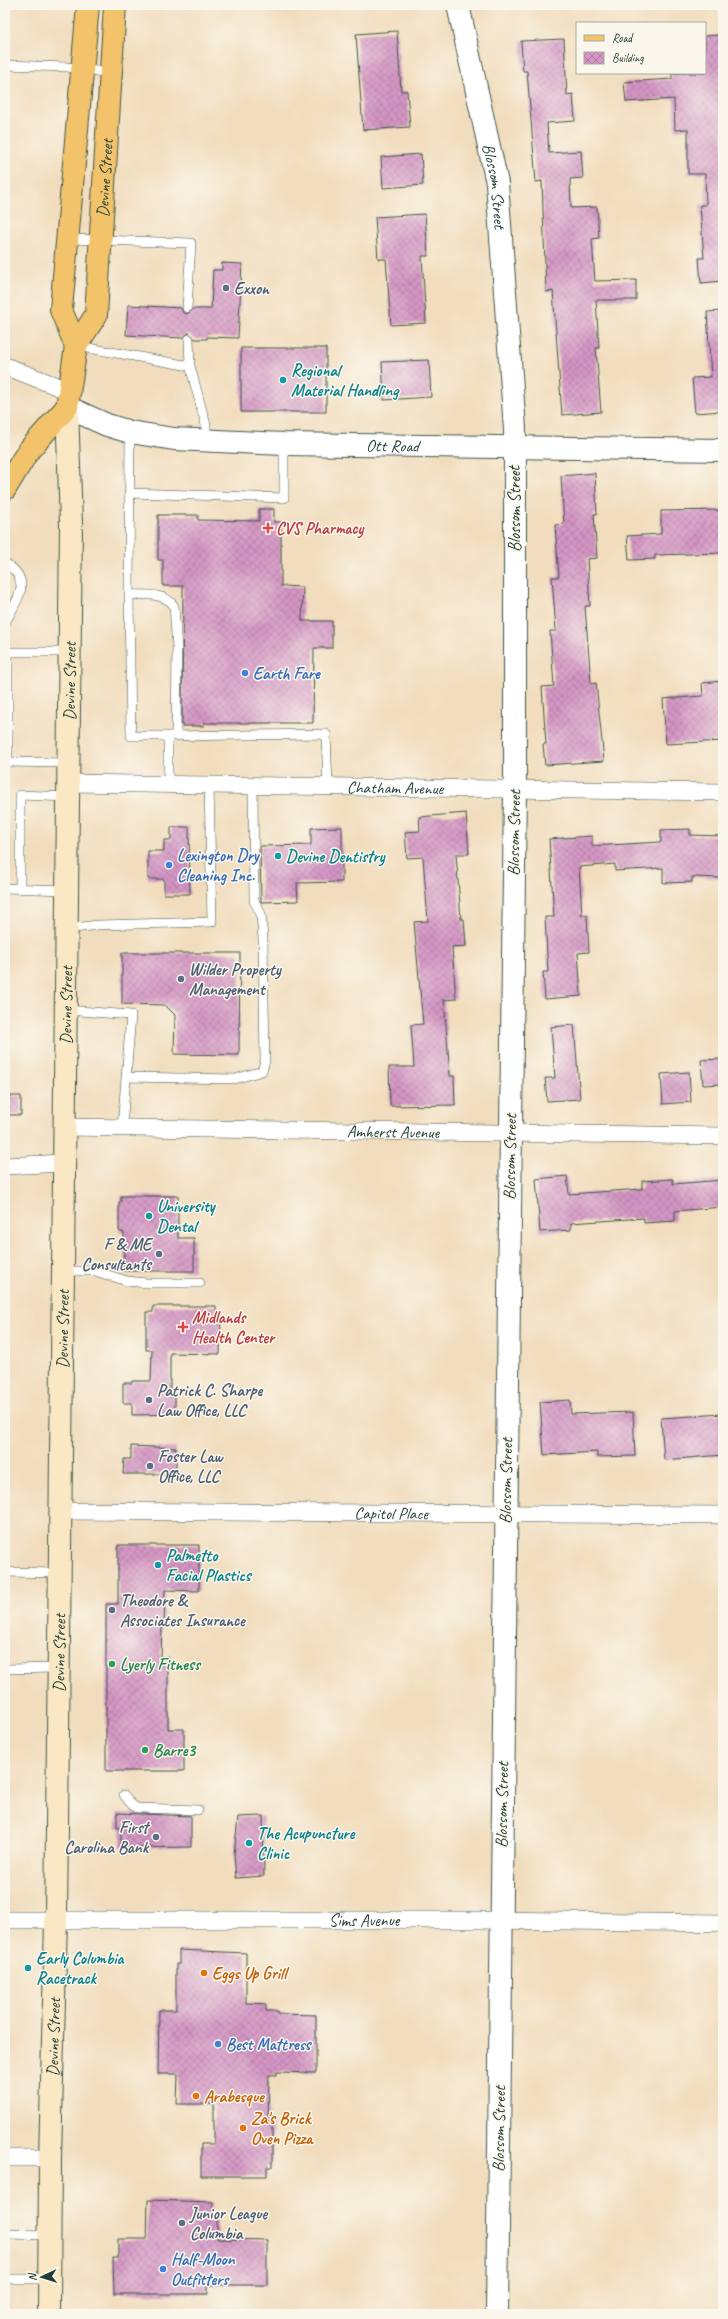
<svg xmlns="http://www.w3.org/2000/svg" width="728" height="2319" font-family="Caveat,sans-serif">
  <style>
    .building { fill: url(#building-cross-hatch) }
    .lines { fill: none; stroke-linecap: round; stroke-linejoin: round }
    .service-casing { stroke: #3e5549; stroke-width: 10 }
    .minor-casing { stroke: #3e5549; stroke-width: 18 }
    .tertiary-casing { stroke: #3e5549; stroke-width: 24 }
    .secondary-casing { stroke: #3e5549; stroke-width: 24 }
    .primary-casing { stroke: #3e5549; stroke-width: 24 }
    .service { stroke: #fff; stroke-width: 9 }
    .minor { stroke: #fff; stroke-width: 17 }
    .tertiary { stroke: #fff; stroke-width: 22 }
    .secondary { stroke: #fae7c3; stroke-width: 22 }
    .primary { stroke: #f2c36a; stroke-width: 22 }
    .service-dot { fill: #5c6f8a; stroke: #fbf7ec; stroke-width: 1.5 }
    .culture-dot { fill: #0f9aa8; stroke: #fbf7ec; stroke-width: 1.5 }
    .health-dot { fill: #e0444e; stroke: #fbf7ec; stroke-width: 1.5 }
    .shop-dot { fill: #3f7fe0; stroke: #fbf7ec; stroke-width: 1.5 }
    .leisure-dot { fill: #2e9e5b; stroke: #fbf7ec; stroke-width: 1.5 }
    .food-dot { fill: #e8710a; stroke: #fbf7ec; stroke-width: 1.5 }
    .labels { text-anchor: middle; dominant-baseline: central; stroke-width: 3; stroke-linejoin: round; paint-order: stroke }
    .street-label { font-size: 17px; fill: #1f3d34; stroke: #fbf7ec }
    .service-label { font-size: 17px; font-weight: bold; fill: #4e5e75; stroke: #fbf7ec; text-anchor: start }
    .culture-label { font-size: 17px; font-weight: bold; fill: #0d838f; stroke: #fbf7ec; text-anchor: start }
    .health-label { font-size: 17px; font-weight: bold; fill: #be3a42; stroke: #fbf7ec; text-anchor: start }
    .shop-label { font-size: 17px; font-weight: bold; fill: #366cbe; stroke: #fbf7ec; text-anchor: start }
    .leisure-label { font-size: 17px; font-weight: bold; fill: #27864d; stroke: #fbf7ec; text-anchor: start }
    .food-label { font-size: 17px; font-weight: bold; fill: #c56008; stroke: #fbf7ec; text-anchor: start }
  </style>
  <defs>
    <pattern id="building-cross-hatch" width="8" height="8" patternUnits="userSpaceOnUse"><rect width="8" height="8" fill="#d596c5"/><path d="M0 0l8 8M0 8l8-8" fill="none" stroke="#ac7ca1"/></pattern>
  </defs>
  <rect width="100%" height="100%" fill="#fbf7ec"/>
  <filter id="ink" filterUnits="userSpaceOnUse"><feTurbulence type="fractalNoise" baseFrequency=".025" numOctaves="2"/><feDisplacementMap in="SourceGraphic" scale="8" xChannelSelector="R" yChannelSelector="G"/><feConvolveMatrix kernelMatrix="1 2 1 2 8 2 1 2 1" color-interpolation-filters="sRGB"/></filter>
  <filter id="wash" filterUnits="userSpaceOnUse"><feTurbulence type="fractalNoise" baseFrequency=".012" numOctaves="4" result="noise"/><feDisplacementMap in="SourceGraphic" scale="16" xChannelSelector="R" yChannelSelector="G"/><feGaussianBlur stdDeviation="0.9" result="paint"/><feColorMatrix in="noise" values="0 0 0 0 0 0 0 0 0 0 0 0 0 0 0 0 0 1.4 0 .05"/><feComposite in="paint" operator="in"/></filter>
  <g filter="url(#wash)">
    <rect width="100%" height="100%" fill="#f1ddbd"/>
    <g id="blocks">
      <!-- building -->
      <path class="building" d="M 397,31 L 401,91 L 407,91 L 410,127 L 363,130 L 356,34 Z
        M 720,35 L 723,75 L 723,281 L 701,283 L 699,258 L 704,258 L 700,205 L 706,205 L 705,174 L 688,174 L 688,129 L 675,130 L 674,99 L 626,102 L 624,82 L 672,79 L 672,73 L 705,73 L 705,36 Z
        M 564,39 L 567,95 L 573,94 L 575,121 L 547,123 L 549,153 L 581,151 L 583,178 L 570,179 L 571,208 L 597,207 L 599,238 L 592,239 L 595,281 L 636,280 L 636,300 L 596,300 L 599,348 L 596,348 L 601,412 L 562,415 L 553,291 L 546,292 L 542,181 L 536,182 L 527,71 L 523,71 L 521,41 Z
        M 421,154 L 423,185 L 383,188 L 381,157 Z
        M 425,214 L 428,256 L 422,256 L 426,323 L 391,325 L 386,259 L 378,259 L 375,217 Z
        M 222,263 L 242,264 L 238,338 L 207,337 L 207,339 L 195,339 L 189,333 L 183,338 L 126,335 L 128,305 L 181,308 L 183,313 L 187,314 L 193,309 L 211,309 L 213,270 L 222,270 Z
        M 723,311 L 723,411 L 695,413 L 692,378 L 711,377 L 707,312 Z
        M 241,348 L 326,348 L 326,412 L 241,412 Z
        M 429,360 L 431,397 L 384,400 L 382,362 Z
        M 595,473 L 597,514 L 594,514 L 597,558 L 587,559 L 590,606 L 585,606 L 591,684 L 596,683 L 604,761 L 545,765 L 543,744 L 546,744 L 542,687 L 554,686 L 550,631 L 556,631 L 552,577 L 559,577 L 555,525 L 564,524 L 561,476 Z
        M 259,509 L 274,509 L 274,522 L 281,522 L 281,586 L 303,587 L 302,621 L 332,621 L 332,648 L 314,648 L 313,723 L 204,723 L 204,726 L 182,726 L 183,586 L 163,586 L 163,560 L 158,560 L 158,515 L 198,515 L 198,520 L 259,521 Z
        M 723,510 L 723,553 L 655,555 L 655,559 L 629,560 L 627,536 L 661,534 L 661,511 Z
        M 723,681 L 723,741 L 666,744 L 663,699 L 703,696 L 702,683 Z
        M 466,813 L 469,854 L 456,854 L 461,919 L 464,919 L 466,946 L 452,947 L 456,999 L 444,1000 L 450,1076 L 454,1076 L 455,1105 L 390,1106 L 389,1067 L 414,1067 L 411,1025 L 423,1024 L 414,922 L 428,921 L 423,857 L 407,858 L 405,832 L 420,831 L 419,817 Z
        M 171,827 L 189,827 L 190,894 L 164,894 L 164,879 L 148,879 L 148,851 L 164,851 L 164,840 L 171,840 Z
        M 342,827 L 342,882 L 297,883 L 298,901 L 261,902 L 260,846 L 311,845 L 311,828 Z
        M 690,829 L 690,835 L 723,836 L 723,878 L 692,877 L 692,882 L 663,883 L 663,868 L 615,871 L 615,864 L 579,867 L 582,915 L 587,915 L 589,952 L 578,953 L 581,996 L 545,999 L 543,972 L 548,972 L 545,917 L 554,917 L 549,839 L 592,836 L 592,846 L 661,842 L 661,830 Z
        M 122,953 L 240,953 L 239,1055 L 174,1054 L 175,1015 L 165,1005 L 122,1004 Z
        M 574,1025 L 580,1099 L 547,1101 L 545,1078 L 555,1078 L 551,1027 Z
        M 723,1059 L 723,1084 L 703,1085 L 701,1060 Z
        M 689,1072 L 691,1102 L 663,1104 L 661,1074 Z
        M 5,1096 L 21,1096 L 21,1115 L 5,1115 Z
        M 567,1176 L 569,1194 L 642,1189 L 642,1181 L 673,1179 L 673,1184 L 723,1180 L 723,1207 L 675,1211 L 675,1221 L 644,1223 L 644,1218 L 571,1223 L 571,1230 L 540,1232 L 536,1179 Z
        M 121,1196 L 178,1196 L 178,1238 L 194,1238 L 194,1271 L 124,1271 L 124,1233 L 119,1231 L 119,1202 L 121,1202 Z
        M 153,1306 L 216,1306 L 216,1313 L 221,1313 L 220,1354 L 170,1353 L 170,1397 L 175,1397 L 175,1414 L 132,1415 L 132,1403 L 123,1403 L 123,1383 L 132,1383 L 132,1381 L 151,1381 L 152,1350 L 146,1350 L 146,1312 L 153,1312 Z
        M 570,1400 L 571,1414 L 633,1412 L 635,1456 L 597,1457 L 597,1452 L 544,1455 L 540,1402 Z
        M 723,1414 L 723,1455 L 664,1460 L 661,1418 Z
        M 131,1446 L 176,1448 L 176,1472 L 165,1472 L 165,1474 L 123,1474 L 124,1459 L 131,1459 Z
        M 118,1545 L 199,1545 L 199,1591 L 165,1590 L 164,1627 L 162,1627 L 161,1657 L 168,1657 L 168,1729 L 184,1729 L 184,1771 L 106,1771 L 106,1604 L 118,1604 Z
        M 117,1813 L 191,1816 L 191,1847 L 121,1848 L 121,1828 L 117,1828 Z
        M 263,1816 L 264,1876 L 236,1878 L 234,1855 L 238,1817 Z
        M 179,1950 L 246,1953 L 246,2003 L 266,2004 L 266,2011 L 278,2011 L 278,2014 L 316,2015 L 316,2073 L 277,2072 L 277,2075 L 269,2075 L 268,2123 L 272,2123 L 272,2167 L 267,2167 L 267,2176 L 201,2176 L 201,2144 L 214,2144 L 214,2104 L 177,2104 L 178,2074 L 158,2074 L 159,2010 L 176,2010 L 176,1964 L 179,1964 Z
        M 148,2200 L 213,2202 L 213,2215 L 217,2215 L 217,2239 L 267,2240 L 267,2285 L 208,2285 L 208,2294 L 114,2294 L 113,2258 L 118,2258 L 118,2239 L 147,2239 Z"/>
    </g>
  </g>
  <g filter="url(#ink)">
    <use href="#blocks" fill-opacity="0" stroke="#3e5549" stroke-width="1"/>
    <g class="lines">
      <defs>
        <path id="service" d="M 5,65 L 67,67 L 111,73
          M 69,239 L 191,243 L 187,308
          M 189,339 L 190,366
          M 77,346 L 190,366 L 206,425 L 206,441
          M 130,432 L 129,595 L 131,736 L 168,736
          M 129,493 L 284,498 L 284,444
          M 5,563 C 34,581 17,599 5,623
          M 129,595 C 144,595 165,592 174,606 L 177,649 L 176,736
          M 68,763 L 8,762 L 8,652 L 69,652
          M 168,784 L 168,736 L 326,734 L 328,786
          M 5,888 L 66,890
          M 20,889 L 20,795 L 68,797
          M 67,929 L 98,925 L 212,922 L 209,785
          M 66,1010 L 131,1015 L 122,1128
          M 127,1077 L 235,1079 L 262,1071 L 265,1061 L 263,939 L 261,914 L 254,901 L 253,786
          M 63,1271 L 95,1271 L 127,1281 L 146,1283 L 200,1283
          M 5,1572 L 59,1573
          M 5,1669 L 58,1668
          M 124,1795 L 132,1805 L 137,1808 L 198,1810
          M 5,2234 L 49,2235
          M 5,2279 L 49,2279"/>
        <g id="minor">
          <path d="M 5,366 L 69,391"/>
          <path id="s1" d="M 68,783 L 723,792"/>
          <path id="s2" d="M 63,1127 L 723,1136"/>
          <path d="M 5,1166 L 63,1163"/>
          <path id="s3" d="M 59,1511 L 723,1515"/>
          <path id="s4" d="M 5,1920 L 479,1920 L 723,1923"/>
          <path d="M 5,2158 L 50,2158"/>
        </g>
        <g id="tertiary">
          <path id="s5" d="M 458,5 L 497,183 L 515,429 L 515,789 L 497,2314"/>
          <path id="s6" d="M 67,407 L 107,425 L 130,432 L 174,439 L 284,444 L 723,450"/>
        </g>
        <g id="secondary">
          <path id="s7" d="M 49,2314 L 50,2158 L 56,1920 L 71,524 L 67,407"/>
        </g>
        <g id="primary">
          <path d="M 76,346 L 61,310 L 88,5"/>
          <path id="s8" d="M 5,489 L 28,451 L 67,407 L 76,346 L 96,315 L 115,5"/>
        </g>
      </defs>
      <!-- service casing -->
      <use href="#service" class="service-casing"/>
      <!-- minor casing -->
      <use href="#minor" class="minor-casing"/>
      <!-- tertiary casing -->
      <use href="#tertiary" class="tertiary-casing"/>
      <!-- secondary casing -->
      <use href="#secondary" class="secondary-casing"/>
      <!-- primary casing -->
      <use href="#primary" class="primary-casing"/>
      <!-- service -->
      <use href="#service" class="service"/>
      <!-- minor -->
      <use href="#minor" class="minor"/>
      <!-- tertiary -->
      <use href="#tertiary" class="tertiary"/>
      <!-- secondary -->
      <use href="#secondary" class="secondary"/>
      <!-- primary -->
      <use href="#primary" class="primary"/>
    </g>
  </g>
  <!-- markers -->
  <g class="service-dot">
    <circle cx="226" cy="288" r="4"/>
    <circle cx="181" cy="979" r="4"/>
    <circle cx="159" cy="1254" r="4"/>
    <circle cx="149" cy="1400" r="4"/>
    <circle cx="150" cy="1466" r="4"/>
    <circle cx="112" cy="1610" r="4"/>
    <circle cx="156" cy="1837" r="4"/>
    <circle cx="182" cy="2223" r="4"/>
  </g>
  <g class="culture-dot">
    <circle cx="283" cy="380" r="4"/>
    <circle cx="278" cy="856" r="4"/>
    <circle cx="149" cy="1216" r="4"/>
    <circle cx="158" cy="1565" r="4"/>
    <circle cx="249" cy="1843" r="4"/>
    <circle cx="28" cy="1968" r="4"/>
  </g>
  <g class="health-dot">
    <path d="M266 522h4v4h4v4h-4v4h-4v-4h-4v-4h4z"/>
    <path d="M181 1321h4v4h4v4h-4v4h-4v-4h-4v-4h4z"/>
  </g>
  <g class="shop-dot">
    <circle cx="245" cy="673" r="4"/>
    <circle cx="169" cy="865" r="4"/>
    <circle cx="218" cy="2044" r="4"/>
    <circle cx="163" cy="2269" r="4"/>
  </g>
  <g class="leisure-dot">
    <circle cx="112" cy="1664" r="4"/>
    <circle cx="145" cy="1750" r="4"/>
  </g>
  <g class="food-dot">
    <circle cx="204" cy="1973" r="4"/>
    <circle cx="196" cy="2096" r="4"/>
    <circle cx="243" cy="2128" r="4"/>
  </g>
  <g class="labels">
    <!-- street labels -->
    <g class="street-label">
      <text stroke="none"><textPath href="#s8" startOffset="339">Devine Street</textPath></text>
      <text stroke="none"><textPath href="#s5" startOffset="185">Blossom Street</textPath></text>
      <text stroke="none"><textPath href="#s6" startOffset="331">Ott Road</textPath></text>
      <text transform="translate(514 509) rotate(-90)">Blossom Street</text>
      <text stroke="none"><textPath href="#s7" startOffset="1633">Devine Street</textPath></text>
      <text stroke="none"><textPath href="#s1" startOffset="327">Chatham Avenue</textPath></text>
      <text transform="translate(514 833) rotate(-89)">Blossom Street</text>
      <text stroke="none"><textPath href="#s7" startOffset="1309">Devine Street</textPath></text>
      <text stroke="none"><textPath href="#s2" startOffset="330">Amherst Avenue</textPath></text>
      <text transform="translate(510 1157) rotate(-89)">Blossom Street</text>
      <text stroke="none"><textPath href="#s7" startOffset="985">Devine Street</textPath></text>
      <text transform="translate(506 1481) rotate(-89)">Blossom Street</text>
      <text stroke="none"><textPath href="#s3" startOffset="332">Capitol Place</textPath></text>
      <text stroke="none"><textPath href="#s7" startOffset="661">Devine Street</textPath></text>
      <text transform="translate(502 1805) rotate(-89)">Blossom Street</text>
      <text stroke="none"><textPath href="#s4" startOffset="359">Sims Avenue</textPath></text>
      <text stroke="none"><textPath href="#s7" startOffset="277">Devine Street</textPath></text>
      <text transform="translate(499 2129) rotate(-89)">Blossom Street</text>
    </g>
    <!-- service labels -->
    <g class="service-label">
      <text x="234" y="288">Exxon</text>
      <text x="189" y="969">Wilder Property<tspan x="189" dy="20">Management</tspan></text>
      <text x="151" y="1244" text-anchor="end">F &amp; ME<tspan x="151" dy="20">Consultants</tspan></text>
      <text x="157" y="1390">Patrick C. Sharpe<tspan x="157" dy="20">Law Office, LLC</tspan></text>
      <text x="158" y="1456">Foster Law<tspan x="158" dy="20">Office, LLC</tspan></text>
      <text x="120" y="1600">Theodore &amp;<tspan x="120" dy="20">Associates Insurance</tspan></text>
      <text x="148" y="1827" text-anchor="end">First<tspan x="148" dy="20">Carolina Bank</tspan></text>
      <text x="190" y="2213">Junior League<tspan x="190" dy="20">Columbia</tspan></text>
    </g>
    <!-- culture labels -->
    <g class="culture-label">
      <text x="291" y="370">Regional<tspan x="291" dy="20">Material Handling</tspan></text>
      <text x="286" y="856">Devine Dentistry</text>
      <text x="157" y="1206">University<tspan x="157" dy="20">Dental</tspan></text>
      <text x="166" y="1555">Palmetto<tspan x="166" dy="20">Facial Plastics</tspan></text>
      <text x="257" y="1833">The Acupuncture<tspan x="257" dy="20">Clinic</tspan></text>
      <text x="36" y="1958">Early Columbia<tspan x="36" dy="20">Racetrack</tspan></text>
    </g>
    <!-- health labels -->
    <g class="health-label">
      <text x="276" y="528">CVS Pharmacy</text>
      <text x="192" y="1317">Midlands<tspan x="192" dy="20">Health Center</tspan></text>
    </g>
    <!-- shop labels -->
    <g class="shop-label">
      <text x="253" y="673">Earth Fare</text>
      <text x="177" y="855">Lexington Dry<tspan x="177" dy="20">Cleaning Inc.</tspan></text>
      <text x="226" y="2044">Best Mattress</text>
      <text x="171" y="2259">Half-Moon<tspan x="171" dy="20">Outfitters</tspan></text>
    </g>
    <!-- leisure labels -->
    <g class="leisure-label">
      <text x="120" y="1664">Lyerly Fitness</text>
      <text x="153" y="1750">Barre3</text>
    </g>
    <!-- food labels -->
    <g class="food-label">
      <text x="212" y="1973">Eggs Up Grill</text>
      <text x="204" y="2096">Arabesque</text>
      <text x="251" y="2118">Za's Brick<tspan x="251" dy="20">Oven Pizza</tspan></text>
    </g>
  </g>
  <!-- margin -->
  <rect width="728" height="2319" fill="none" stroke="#fbf7ec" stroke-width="20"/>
  <!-- legend -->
  <rect x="576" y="22" width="130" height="52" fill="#fbf7ec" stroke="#a3ada2"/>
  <rect x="584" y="35" width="20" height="6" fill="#f2c36a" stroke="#a3ada2"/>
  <text x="612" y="42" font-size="12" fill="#1f3d34">Road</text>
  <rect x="584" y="52" width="20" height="12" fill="url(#building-cross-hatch)" stroke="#a3ada2"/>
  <text x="612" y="62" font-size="12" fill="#1f3d34">Building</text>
  <!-- north arrow -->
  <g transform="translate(42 2277) rotate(266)" stroke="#fbf7ec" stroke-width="3" paint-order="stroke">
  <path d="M0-3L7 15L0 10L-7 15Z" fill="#1f3d34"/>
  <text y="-6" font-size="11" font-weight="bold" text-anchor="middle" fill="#1f3d34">N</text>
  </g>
</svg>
